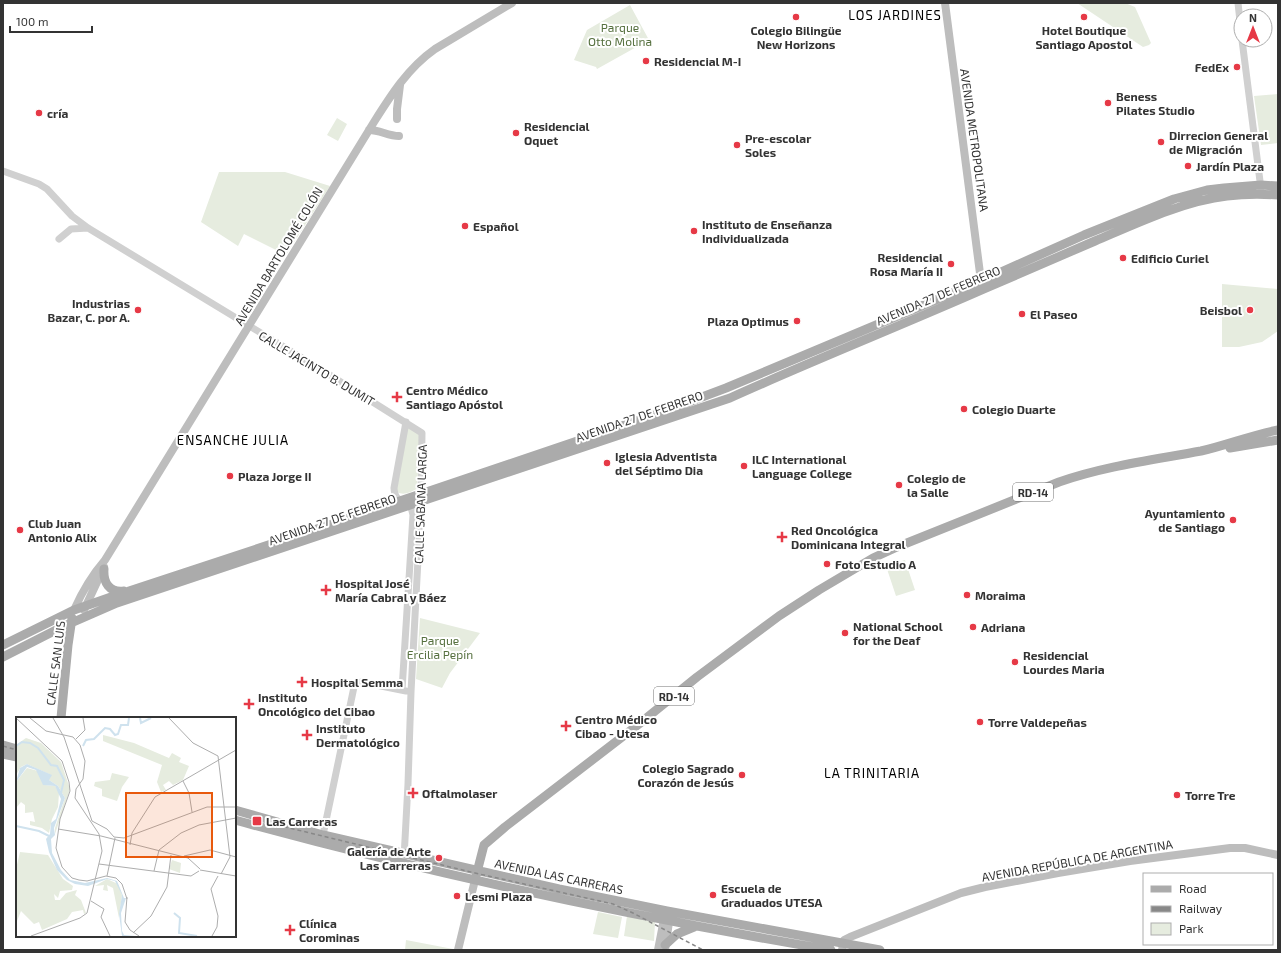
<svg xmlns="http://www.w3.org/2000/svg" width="1281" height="953" font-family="'Exo 2',sans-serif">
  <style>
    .green { fill: #e6ecdf }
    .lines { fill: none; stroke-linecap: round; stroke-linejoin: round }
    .tertiary { stroke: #d0d0d0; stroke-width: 7 }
    .secondary { stroke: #bdbdbd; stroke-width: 8 }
    .primary { stroke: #ababab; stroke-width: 9 }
    .rail { stroke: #888; stroke-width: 1.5; stroke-dasharray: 4 3; stroke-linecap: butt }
    .poi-dot { fill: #e63946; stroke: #fff; stroke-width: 1.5 }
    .labels { text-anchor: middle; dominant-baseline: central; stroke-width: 4; stroke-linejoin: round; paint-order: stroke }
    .shield { fill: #fff; stroke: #707070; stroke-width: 1 }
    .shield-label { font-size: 11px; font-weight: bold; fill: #333 }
    .park-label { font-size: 12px; fill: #56703f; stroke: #fff }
    .poi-label { font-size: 12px; font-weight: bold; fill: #333; stroke: #fff; text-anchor: start }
    .street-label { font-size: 12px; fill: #333; stroke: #fff }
    .neighbourhood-label { font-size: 13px; letter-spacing: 1px; fill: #000; stroke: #fff }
    .inset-river { fill: none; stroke: #cfe2ee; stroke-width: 2 }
    .inset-road { fill: none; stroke: #adadad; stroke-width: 1 }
    .view { fill: #e8590c; fill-opacity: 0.15; stroke: #e8590c; stroke-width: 2 }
    .inset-edge { fill: none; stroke: #333; stroke-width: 2 }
  </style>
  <rect width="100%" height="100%" fill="#fff"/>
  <!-- green -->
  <path class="green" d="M 1077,3 L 1125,3 L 1135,7 L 1151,43 L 1149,45 L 1143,47 Z
    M 630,5 L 649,40 L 597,69 L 596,67 L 574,60 L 587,30 Z
    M 1278,94 L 1278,143 L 1261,145 L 1254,96 Z
    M 337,118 L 347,124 L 338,141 L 327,135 Z
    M 219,172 L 285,172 L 330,186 L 286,255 L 244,234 L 238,246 L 201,222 Z
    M 1222,284 L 1278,289 L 1278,331 L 1262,342 L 1239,347 L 1222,347 Z
    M 406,425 L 420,433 L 417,489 C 410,492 404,496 397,492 L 396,486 Z
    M 905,560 L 915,590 L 896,596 L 886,566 Z
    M 420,618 L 480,633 L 450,673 L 442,688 L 416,679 Z
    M 598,912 L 622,917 L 618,938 L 593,934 Z
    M 627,916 L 655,922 L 654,941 L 624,936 Z
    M 406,940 L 453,949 L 452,950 L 405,950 Z"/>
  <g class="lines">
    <!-- tertiary -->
    <path class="tertiary" d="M 1238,3 L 1241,30
      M 1242,40 L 1261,189
      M 3,171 L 39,184 L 47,189 L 72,216 L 88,228 L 317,367 L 422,433 L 421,502 L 411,692 L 408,784 L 404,858
      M 59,239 L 71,229 L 88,228
      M 402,690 L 413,515 C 410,495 395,507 394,488 L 406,422
      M 323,835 L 354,687 L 356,684 L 361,682 L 406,691"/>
    <!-- secondary -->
    <path class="secondary" d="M 945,3 L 981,281
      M 397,119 L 397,109 L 400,85
      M 369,130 C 380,130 388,136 399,136
      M 74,610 C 82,592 92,575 105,560 L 374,122 C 391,95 408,68 435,49 L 512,3
      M 84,610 L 104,567
      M 458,950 L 475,880
      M 658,950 L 665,914
      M 665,950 L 670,915
      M 842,950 L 844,940 L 850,937 L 961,893 L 985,887 L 1058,873 L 1130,861 L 1230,848 L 1245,848 L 1278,855"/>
    <!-- primary -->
    <path class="primary" d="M 1230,448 L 1278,440
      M 104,569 C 103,582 109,593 124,591
      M 3,645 L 74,610 L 111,597 L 323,527 L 657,414 L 726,388 L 981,281 L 1084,235 L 1174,199 L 1207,190 L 1224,188 L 1261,185 L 1278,186
      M 3,657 L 62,627 L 117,603 L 730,398 C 814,360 900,326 984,289 C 1021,273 1058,257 1095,241 C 1135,224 1183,201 1227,196 C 1244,194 1261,194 1278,195
      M 61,718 L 68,645 L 72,618
      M 3,745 L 17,749
      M 3,754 L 17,757
      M 235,810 L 323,835 L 559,889 L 667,911 L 880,950
      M 235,820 C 431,874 630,916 831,950
      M 475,880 L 484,845 L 505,827 L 639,724 L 697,677 L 779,616 L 819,590 L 873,558 L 897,547 L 1059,482 C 1105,466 1153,460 1201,451 C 1227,445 1252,435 1278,430
      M 665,945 L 677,934 L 694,927"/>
    <!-- rail -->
    <path class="rail" d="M 3,746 L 17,750
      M 277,825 L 475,873 L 613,904 L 633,913 L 703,950"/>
  </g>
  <!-- markers -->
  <g class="poi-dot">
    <circle cx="796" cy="17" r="4"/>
    <circle cx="1084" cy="17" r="4"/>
    <circle cx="646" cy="61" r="4"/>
    <circle cx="1237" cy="67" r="4"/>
    <circle cx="1108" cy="103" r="4"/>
    <circle cx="39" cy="113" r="4"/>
    <circle cx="516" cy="133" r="4"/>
    <circle cx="1161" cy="142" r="4"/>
    <circle cx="737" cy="145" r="4"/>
    <circle cx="1188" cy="166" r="4"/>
    <circle cx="465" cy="226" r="4"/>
    <circle cx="694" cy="231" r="4"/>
    <circle cx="1123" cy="258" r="4"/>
    <circle cx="951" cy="264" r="4"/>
    <circle cx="138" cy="310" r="4"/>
    <circle cx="1250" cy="310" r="4"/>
    <circle cx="1022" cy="314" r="4"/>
    <circle cx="797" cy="321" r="4"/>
    <path d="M395 391h4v4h4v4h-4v4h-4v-4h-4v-4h4z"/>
    <circle cx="964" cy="409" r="4"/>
    <circle cx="607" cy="463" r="4"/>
    <circle cx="744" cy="466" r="4"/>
    <circle cx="230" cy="476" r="4"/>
    <circle cx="899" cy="485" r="4"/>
    <circle cx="1233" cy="520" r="4"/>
    <circle cx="20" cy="530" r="4"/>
    <path d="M780 531h4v4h4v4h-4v4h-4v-4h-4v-4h4z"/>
    <circle cx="827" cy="564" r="4"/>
    <path d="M324 584h4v4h4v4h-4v4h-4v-4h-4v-4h4z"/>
    <circle cx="967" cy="595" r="4"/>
    <circle cx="973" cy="627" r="4"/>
    <circle cx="845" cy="633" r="4"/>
    <circle cx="1015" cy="662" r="4"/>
    <path d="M300 676h4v4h4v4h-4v4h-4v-4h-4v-4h4z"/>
    <path d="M247 698h4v4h4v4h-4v4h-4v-4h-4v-4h4z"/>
    <circle cx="980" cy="722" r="4"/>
    <path d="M564 720h4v4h4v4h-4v4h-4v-4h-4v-4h4z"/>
    <path d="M305 729h4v4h4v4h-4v4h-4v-4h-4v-4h4z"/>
    <circle cx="742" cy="775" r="4"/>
    <path d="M411 787h4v4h4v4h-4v4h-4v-4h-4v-4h4z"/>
    <circle cx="1177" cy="795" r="4"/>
    <rect x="252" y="816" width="10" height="10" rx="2"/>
    <circle cx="439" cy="858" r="4"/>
    <circle cx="713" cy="895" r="4"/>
    <circle cx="457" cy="896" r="4"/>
    <path d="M288 924h4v4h4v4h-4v4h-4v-4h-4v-4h4z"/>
  </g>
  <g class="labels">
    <!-- shield labels -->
    <g class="shield">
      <rect x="1013" y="483" width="40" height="18" rx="3"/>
      <rect x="654" y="687" width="40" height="18" rx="3"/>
    </g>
    <g class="shield-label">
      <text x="1033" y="492">RD-14</text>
      <text x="674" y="696">RD-14</text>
    </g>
    <!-- park labels -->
    <g class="park-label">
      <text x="620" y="27">Parque<tspan x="620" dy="14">Otto Molina</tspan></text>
      <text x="440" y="640">Parque<tspan x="440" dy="14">Ercilia Pepín</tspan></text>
    </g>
    <!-- poi labels -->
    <g class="poi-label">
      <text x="796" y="30" text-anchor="middle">Colegio Bilingüe<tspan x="796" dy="14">New Horizons</tspan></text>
      <text x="1084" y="30" text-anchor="middle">Hotel Boutique<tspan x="1084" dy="14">Santiago Apostol</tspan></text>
      <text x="654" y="61">Residencial M-I</text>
      <text x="1229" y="67" text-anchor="end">FedEx</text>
      <text x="1116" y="96">Beness<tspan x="1116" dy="14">Pilates Studio</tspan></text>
      <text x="47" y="113">cría</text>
      <text x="524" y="126">Residencial<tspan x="524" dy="14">Oquet</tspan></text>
      <text x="1169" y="135">Dirrecion General<tspan x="1169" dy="14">de Migración</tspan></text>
      <text x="745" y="138">Pre-escolar<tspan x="745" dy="14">Soles</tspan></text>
      <text x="1196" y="166">Jardín Plaza</text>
      <text x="702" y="224">Instituto de Enseñanza<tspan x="702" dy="14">Individualizada</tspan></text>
      <text x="473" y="226">Español</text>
      <text x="943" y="257" text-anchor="end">Residencial<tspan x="943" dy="14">Rosa María II</tspan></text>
      <text x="1131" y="258">Edificio Curiel</text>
      <text x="130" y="303" text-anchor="end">Industrias<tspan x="130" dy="14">Bazar, C. por A.</tspan></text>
      <text x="1242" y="310" text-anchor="end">Beisbol</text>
      <text x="1030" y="314">El Paseo</text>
      <text x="789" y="321" text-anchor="end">Plaza Optimus</text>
      <text x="406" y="390">Centro Médico<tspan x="406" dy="14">Santiago Apóstol</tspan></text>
      <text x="972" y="409">Colegio Duarte</text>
      <text x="615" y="456">Iglesia Adventista<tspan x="615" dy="14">del Séptimo Dia</tspan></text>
      <text x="752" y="459">ILC International<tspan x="752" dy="14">Language College</tspan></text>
      <text x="238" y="476">Plaza Jorge II</text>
      <text x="907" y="478">Colegio de<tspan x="907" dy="14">la Salle</tspan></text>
      <text x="1225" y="513" text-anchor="end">Ayuntamiento<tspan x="1225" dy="14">de Santiago</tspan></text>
      <text x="28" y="523">Club Juan<tspan x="28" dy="14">Antonio Alix</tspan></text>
      <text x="791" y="530">Red Oncológica<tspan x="791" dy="14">Dominicana Integral</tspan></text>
      <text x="835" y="564">Foto Estudio A</text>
      <text x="335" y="583">Hospital José<tspan x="335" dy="14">María Cabral y Báez</tspan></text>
      <text x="975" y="595">Moraima</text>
      <text x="853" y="626">National School<tspan x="853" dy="14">for the Deaf</tspan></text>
      <text x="981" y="627">Adriana</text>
      <text x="1023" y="655">Residencial<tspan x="1023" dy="14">Lourdes Maria</tspan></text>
      <text x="311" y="682">Hospital Semma</text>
      <text x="258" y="697">Instituto<tspan x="258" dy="14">Oncológico del Cibao</tspan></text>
      <text x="575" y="719">Centro Médico<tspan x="575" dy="14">Cibao - Utesa</tspan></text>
      <text x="988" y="722">Torre Valdepeñas</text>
      <text x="316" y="728">Instituto<tspan x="316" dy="14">Dermatológico</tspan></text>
      <text x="734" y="768" text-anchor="end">Colegio Sagrado<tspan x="734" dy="14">Corazón de Jesús</tspan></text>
      <text x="422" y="793">Oftalmolaser</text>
      <text x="1185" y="795">Torre Tre</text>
      <text x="266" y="821">Las Carreras</text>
      <text x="431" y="851" text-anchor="end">Galería de Arte<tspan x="431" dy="14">Las Carreras</tspan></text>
      <text x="721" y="888">Escuela de<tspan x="721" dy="14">Graduados UTESA</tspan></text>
      <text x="465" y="896">Lesmi Plaza</text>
      <text x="299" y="923">Clínica<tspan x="299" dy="14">Corominas</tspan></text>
    </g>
    <!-- street labels -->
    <g class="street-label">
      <text transform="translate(975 140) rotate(82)">AVENIDA METROPOLITANA</text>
      <text transform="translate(278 256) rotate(-59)">AVENIDA BARTOLOMÉ COLÓN</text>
      <text transform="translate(938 295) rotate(-23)">AVENIDA 27 DE FEBRERO</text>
      <text transform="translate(317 368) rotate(31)">CALLE JACINTO B. DUMIT</text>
      <text transform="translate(639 416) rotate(-19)">AVENIDA 27 DE FEBRERO</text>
      <text transform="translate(420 504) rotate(-88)">CALLE SABANA LARGA</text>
      <text transform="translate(332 519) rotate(-19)">AVENIDA 27 DE FEBRERO</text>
      <text transform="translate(55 663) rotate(-83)">CALLE SAN LUIS</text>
      <text transform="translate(1077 860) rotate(-10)">AVENIDA REPÚBLICA DE ARGENTINA</text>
      <text transform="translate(559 876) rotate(12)">AVENIDA LAS CARRERAS</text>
    </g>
    <!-- neighbourhood labels -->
    <g class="neighbourhood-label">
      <text x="895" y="15">LOS JARDINES</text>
      <text x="233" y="440">ENSANCHE JULIA</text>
      <text x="872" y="773">LA TRINITARIA</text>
    </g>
  </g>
  <!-- overview -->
  <g transform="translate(16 717)">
    <rect width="220" height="220" fill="#fff"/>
    <path d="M 87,18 L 118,26 L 153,41 L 156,36 L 165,41 L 163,45 L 173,49 L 167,63 L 157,68 L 153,64 L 147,68 L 150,73 L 145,75 L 141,65 L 146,48 L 87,24 ZM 10,21 L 25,26 L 45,45 L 54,72 L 39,117 L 39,111 L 49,81 L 42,69 L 33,63 L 33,57 L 11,47 L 5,50 L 0,58 L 0,28 ZM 11,51 L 22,54 L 29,68 L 39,69 L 43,76 L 42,90 L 36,102 L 33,116 L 26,111 L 14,108 L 14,104 L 19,105 L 17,95 L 9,96 L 9,88 L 5,85 L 0,91 L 0,65 ZM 96,56 L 113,60 L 106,70 L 101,84 L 86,79 L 86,72 L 78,69 L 79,65 L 94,63 ZM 4,135 L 32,138 L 47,162 L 57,169 L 56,173 L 44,174 L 42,181 L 38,177 L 39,183 L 44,183 L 50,176 L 61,173 L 59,178 L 65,183 L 70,196 L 68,197 L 67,193 L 56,195 L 51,202 L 26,213 L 23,205 L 18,207 L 5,194 L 1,204 L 0,152 ZM 156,143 L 165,146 L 164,156 L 153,152 ZM 91,162 L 102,167 L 106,178 L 103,201 L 97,171 L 91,168 L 92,174 L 87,173 L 88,168 L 79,169 Z" fill="#e6ecdf"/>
    <path d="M 11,47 L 36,58 L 33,63 L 42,69 L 49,81 L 38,111 L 39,118 L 35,122 L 36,136 L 45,153 L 54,163 L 69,166 L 91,161 L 101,164 L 108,181 L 110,181 L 105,196 L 106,214 L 108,218 L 119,219 L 106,219 L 103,197 L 106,178 L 99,164 L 91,162 L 72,169 L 59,167 L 51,163 L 41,153 L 33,135 L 30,122 L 34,117 L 35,106 L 40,102 L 45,82 L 39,69 L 27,68 L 20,53 L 11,50 L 0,65 L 4,51 Z" fill="#cfe2ee"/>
    <path class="inset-river" d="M 124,1 L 125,6 L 135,1M 0,29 L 6,25 L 14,26 L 22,31 L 35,48 L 41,49 L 48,63 L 45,76M 67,29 L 70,23 L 78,22 L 89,11 L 94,12 L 99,18 L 102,17 L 105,8 L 112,8 L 113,1M 0,109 L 23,114 L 33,119M 158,196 L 164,201 L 163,216 L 181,219"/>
    <path class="inset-road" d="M 0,1 L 46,44 L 53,65 L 54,74 L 44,102 L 40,131 L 46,150 L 56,161 L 63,163 L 71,164 L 90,159 L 100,161 L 106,167 L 111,182M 14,1 L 30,14 L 57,20 L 64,28 L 69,44 L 67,62 L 60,72 L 59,81 L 83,117 L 86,134 L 71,196 L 64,201 L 15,219M 37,1 L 48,20 L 76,104 L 91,112 L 98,120 L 108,121 L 191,90 L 220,90M 153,1 L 177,26 L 202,39 L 214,140M 60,22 L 69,13 L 67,1M 167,64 L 173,76 L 176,95M 42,112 L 85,119 L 172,141 L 184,152M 114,128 L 116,116 L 139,80 L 220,33M 168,139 L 194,133 L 220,140M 83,147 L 175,159 L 183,154M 184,153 L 220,159M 138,154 L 143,133 L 165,116 L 183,108 L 220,101M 205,157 L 214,140M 91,159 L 99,121M 111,180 L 109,205 L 114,213 L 123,219M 75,184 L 88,192 L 85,200 L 94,219M 117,216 L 135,199 L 151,170 L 155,138M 196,219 L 201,210 L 202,199 L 195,172 L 202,159"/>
    <path class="view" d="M 110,76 L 196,76 L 196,140 L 110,140 Z"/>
    <rect width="220" height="220" class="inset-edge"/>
  </g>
  <!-- border -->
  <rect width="1281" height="953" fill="none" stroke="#333333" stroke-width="8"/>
  <!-- legend -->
  <rect x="1143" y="873" width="130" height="72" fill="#ffffff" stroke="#adadad"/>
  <rect x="1151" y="886" width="20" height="6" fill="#ababab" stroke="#adadad"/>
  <text x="1179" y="893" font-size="12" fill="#333333">Road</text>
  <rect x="1151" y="906" width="20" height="6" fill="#888888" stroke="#adadad"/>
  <text x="1179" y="913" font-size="12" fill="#333333">Railway</text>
  <rect x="1151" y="923" width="20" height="12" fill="#e6ecdf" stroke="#adadad"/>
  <text x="1179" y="933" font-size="12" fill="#333333">Park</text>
  <!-- north arrow -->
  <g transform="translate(1253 28)"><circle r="19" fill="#ffffff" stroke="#adadad"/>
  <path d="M0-3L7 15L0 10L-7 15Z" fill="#e63946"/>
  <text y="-6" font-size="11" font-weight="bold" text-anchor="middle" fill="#333333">N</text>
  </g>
  <!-- scale -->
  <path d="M10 26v6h82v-6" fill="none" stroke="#333333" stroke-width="2"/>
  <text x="16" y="26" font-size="12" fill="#333333" stroke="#ffffff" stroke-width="3" paint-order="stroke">100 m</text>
</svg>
